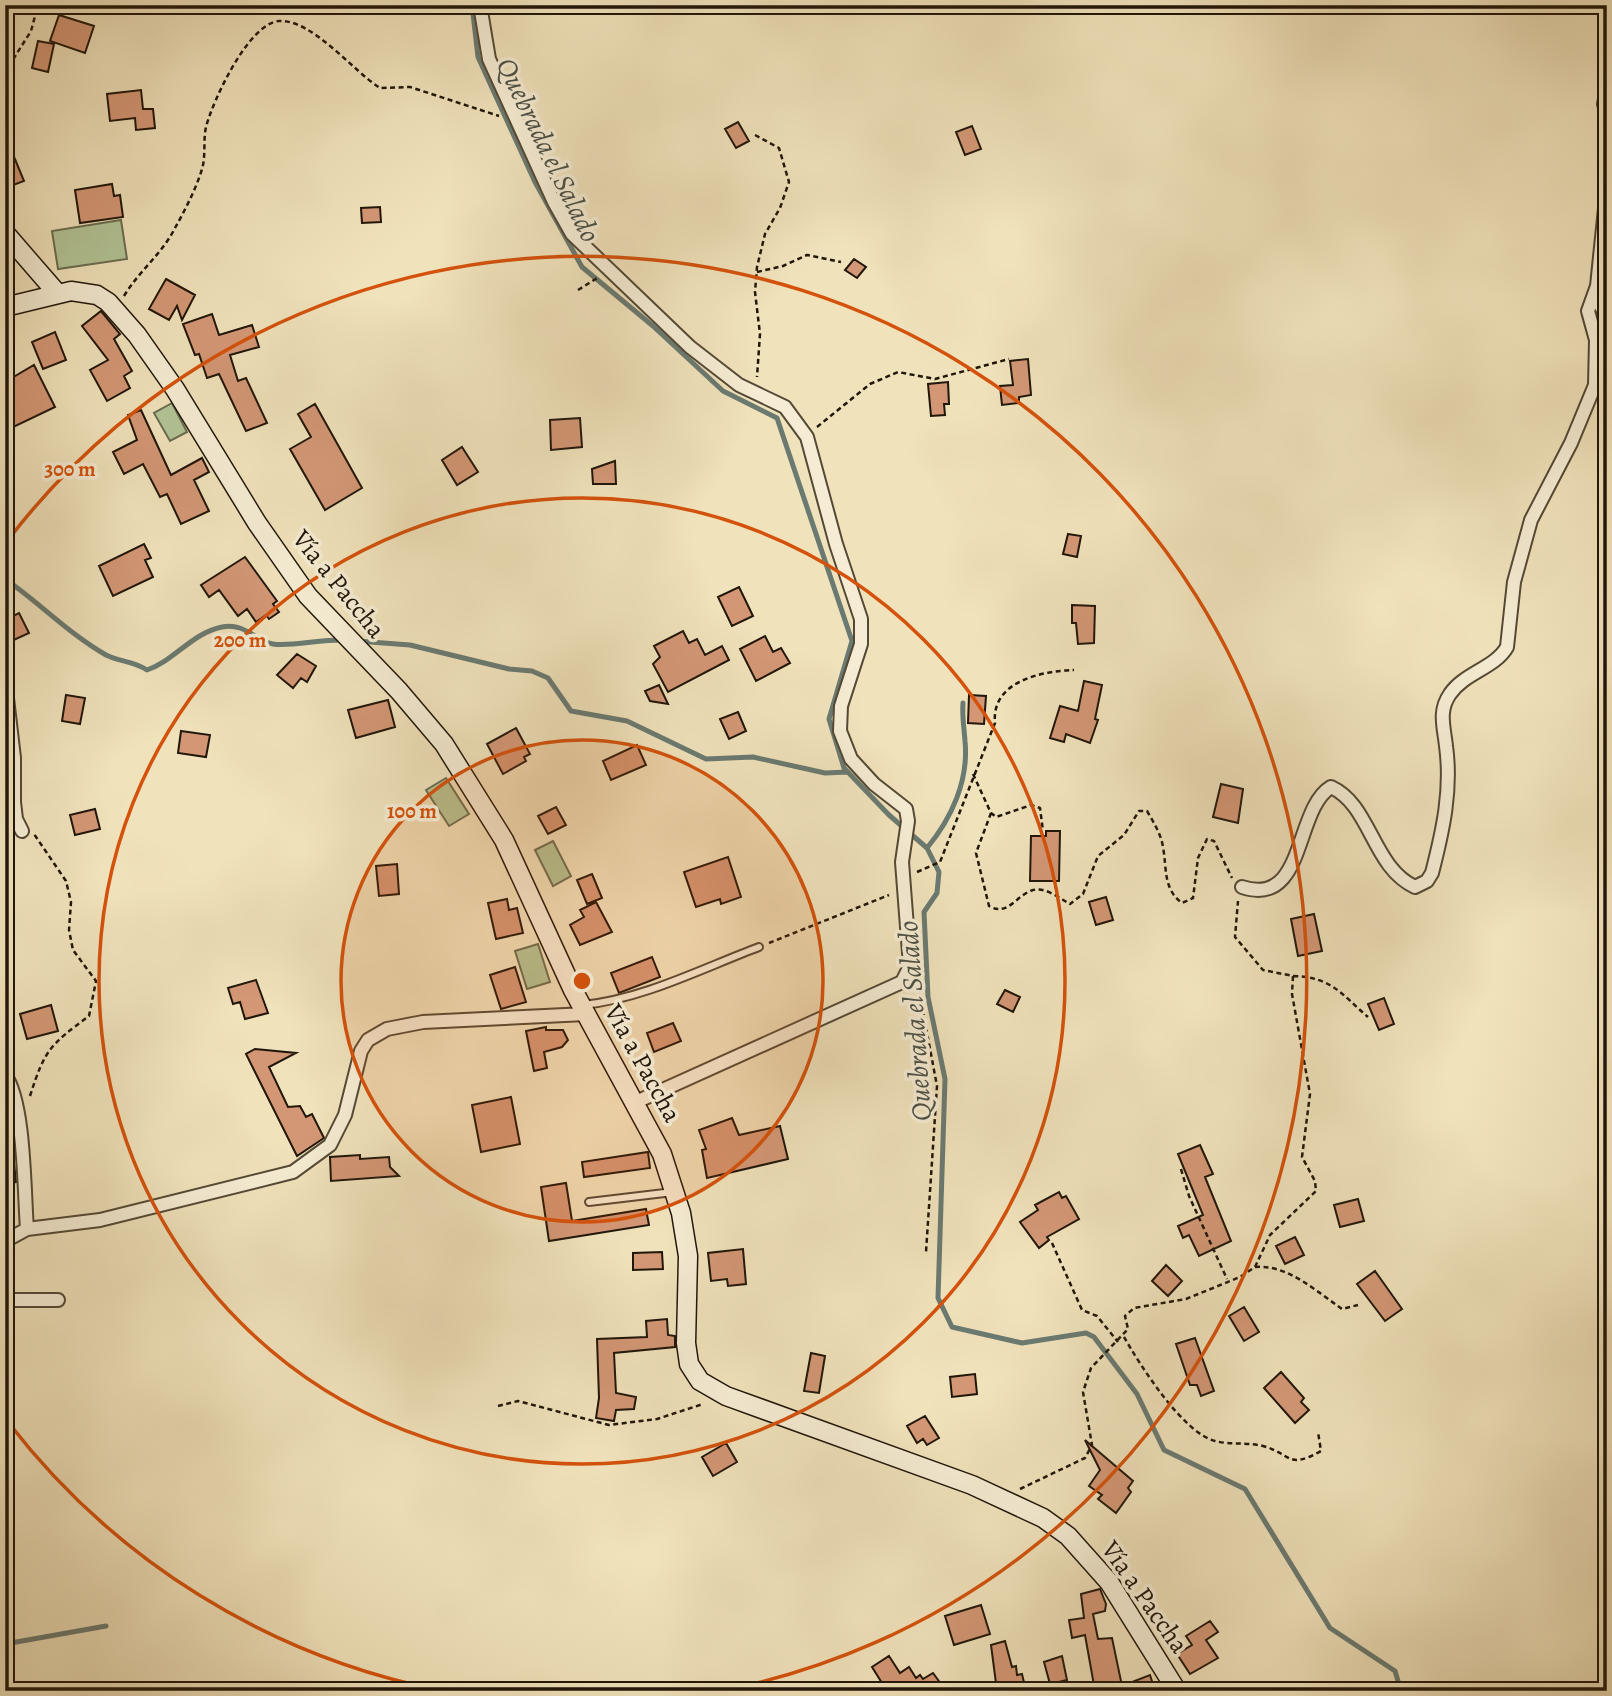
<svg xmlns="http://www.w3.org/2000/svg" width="1612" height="1696" font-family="Alegreya,serif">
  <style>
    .green { fill: #b2c496; stroke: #696d50; stroke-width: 2 }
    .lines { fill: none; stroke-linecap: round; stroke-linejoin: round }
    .stream { stroke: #6a7a71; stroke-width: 5 }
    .building { fill: #d39775; stroke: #20160a; stroke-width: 2 }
    .lane-casing { stroke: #544936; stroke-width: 10 }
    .street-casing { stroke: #544936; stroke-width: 16 }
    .secondary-casing { stroke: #20160a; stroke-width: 21 }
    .path { stroke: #20160a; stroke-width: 2.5; stroke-dasharray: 5 3.5; stroke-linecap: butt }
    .lane { stroke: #f5ecd3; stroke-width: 6 }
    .street { stroke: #f5ecd3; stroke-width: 12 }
    .secondary { stroke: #f5ecd3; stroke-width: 18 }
    .ring { fill: none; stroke: #d4520c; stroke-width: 3.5 }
    .labels { text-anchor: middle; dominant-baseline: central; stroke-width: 7; stroke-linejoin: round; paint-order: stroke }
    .street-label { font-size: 26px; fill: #20160a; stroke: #f5ecd3 }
    .water-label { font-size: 28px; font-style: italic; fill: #4b5046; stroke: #f5ecd3 }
    .centre { fill: #d4520c; stroke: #f5ecd3; stroke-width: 3.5 }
    .ring-label { font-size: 21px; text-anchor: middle; font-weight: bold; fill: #d4520c; stroke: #f5ecd3; stroke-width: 7; stroke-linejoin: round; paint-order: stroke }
  </style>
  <rect width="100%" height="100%" fill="#f0e2bb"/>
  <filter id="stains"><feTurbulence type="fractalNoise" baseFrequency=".00286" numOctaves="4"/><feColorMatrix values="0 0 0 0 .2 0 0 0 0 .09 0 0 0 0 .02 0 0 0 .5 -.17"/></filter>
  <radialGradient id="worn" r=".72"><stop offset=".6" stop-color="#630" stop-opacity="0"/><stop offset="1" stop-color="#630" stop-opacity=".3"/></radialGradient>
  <!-- green -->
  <path class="green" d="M 121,220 L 127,259 L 58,269 L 52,231 Z
    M 172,403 L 187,432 L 170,441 L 154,413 Z
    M 446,778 L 469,814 L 449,826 L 426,790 Z
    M 553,841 L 571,876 L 553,886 L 535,850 Z
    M 538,944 L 550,982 L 527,989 L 515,951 Z"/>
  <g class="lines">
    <!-- stream -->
    <path class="stream" d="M 472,5 L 478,57 L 535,182 L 582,267 L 653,326 L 723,391 L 777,418 L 852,641 L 829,719 L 844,768 L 889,815 L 927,848 L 939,872 L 937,893 L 924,912 L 928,997 L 945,1079 L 938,1298 L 952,1327 L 1022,1343 L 1086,1333 L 1094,1337 L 1137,1394 L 1164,1450 L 1245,1489 L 1330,1628 L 1395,1671 L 1401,1691
      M 5,579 C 40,603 69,634 106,655 C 120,662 134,661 147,670 C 174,661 192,633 222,627 C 244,622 256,641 273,644 C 289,647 323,639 344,640
      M 357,641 L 410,645 L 509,669 L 532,671 L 548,678 L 571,711 L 627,721 L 706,759 L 753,757 L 825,773 L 848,772
      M 927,848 C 951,819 969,781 965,741 C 964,727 962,717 963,703
      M 5,1644 L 106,1626"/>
  </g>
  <!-- building -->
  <path class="building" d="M 59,15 L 94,26 L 85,53 L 50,41 Z
    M 38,41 L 54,44 L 48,72 L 32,68 Z
    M 141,90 L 143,109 L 153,109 L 155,128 L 136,130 L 135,118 L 110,121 L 107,94 Z
    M 738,122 L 749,141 L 736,148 L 725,129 Z
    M 972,126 L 981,149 L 965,155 L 956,132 Z
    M 5,135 L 24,181 L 5,188 Z
    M 112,184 L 114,196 L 120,195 L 123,217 L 80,223 L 75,190 Z
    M 380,207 L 381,222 L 362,223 L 361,208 Z
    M 854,259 L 866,267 L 857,278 L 845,270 Z
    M 166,279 L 195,295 L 182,320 L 177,306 L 169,320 L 149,309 Z
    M 101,311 L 120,334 L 114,339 L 132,371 L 124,376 L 130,388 L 107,401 L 90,370 L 108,360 L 82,326 Z
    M 212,314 L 219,335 L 252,325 L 259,347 L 230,355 L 238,381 L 246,378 L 267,423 L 246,431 L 219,374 L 207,378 L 199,354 L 195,355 L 183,324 Z
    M 55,332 L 66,360 L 43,369 L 32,342 Z
    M 1028,359 L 1031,395 L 1019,397 L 1019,403 L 1002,405 L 1000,386 L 1013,385 L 1010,361 Z
    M 34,365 L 55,407 L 5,431 L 5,382 Z
    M 948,382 L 949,404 L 944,404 L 945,415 L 931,416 L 928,384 Z
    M 315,404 L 362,488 L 325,510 L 290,449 L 311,437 L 298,414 Z
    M 141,410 L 171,475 L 202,458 L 209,472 L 194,480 L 209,511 L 181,524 L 167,494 L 160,497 L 143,464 L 124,474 L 113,452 L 137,440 L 128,415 Z
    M 580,418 L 582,447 L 551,450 L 550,420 Z
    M 462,447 L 478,472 L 457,485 L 442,460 Z
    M 615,461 L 616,484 L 593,484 L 592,469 Z
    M 1068,534 L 1081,536 L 1077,557 L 1063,554 Z
    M 144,544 L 151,558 L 145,560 L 153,577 L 113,596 L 99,566 Z
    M 245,557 L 277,601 L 273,604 L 279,612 L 269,619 L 266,615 L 256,622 L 247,609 L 238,616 L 219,590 L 209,597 L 201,585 Z
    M 739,587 L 753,616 L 732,626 L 718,597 Z
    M 1072,605 L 1095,606 L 1094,643 L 1078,644 L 1076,623 L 1072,623 Z
    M 19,613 L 29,633 L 5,644 L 5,620 Z
    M 683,631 L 689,643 L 697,639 L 705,655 L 722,646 L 729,660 L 668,692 L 653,664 L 660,657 L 654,646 Z
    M 765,636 L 773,652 L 781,648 L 790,663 L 756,681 L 740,649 Z
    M 297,654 L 316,666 L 307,682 L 301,678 L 293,688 L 277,675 Z
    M 1084,681 L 1102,685 L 1095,719 L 1098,720 L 1090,743 L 1066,734 L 1064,742 L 1050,738 L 1060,706 L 1078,711 Z
    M 659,685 L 668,704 L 650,701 L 645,691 Z
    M 66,695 L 85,698 L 80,724 L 62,721 Z
    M 969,695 L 986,696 L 984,724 L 968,723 Z
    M 388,700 L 395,727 L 356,738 L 348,710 Z
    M 738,712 L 746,731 L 729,739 L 720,719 Z
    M 516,728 L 530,754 L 524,757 L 526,761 L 503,774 L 487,744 Z
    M 181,731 L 210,735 L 206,757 L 178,753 Z
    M 637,745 L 646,765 L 611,780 L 603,761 Z
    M 1221,784 L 1243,789 L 1238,823 L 1213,817 Z
    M 556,807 L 566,825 L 548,834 L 538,816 Z
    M 95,809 L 100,829 L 75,835 L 70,815 Z
    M 1046,831 L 1060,831 L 1059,881 L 1030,881 L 1031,836 L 1046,836 Z
    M 728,857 L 741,897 L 721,904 L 720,899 L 696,907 L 684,872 Z
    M 397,864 L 399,894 L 379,896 L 376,866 Z
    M 592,874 L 602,898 L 587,904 L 577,880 Z
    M 1106,897 L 1113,920 L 1096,925 L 1089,902 Z
    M 507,899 L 509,910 L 517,908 L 523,933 L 496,939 L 488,903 Z
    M 596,902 L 612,932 L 580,945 L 570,925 L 584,917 L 580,910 Z
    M 1314,914 L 1322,951 L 1298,956 L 1291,919 Z
    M 652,957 L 660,977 L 619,993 L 611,973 Z
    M 515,967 L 526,1002 L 501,1009 L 490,975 Z
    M 256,980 L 268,1013 L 245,1019 L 240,1002 L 233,1004 L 228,988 Z
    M 1005,990 L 1020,997 L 1013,1012 L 997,1004 Z
    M 1384,998 L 1394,1024 L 1379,1030 L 1368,1004 Z
    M 51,1005 L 58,1031 L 27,1039 L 20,1014 Z
    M 673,1023 L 681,1041 L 654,1052 L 647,1033 Z
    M 546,1027 L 546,1030 L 563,1030 L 568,1040 L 562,1047 L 544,1052 L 547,1068 L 534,1071 L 526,1031 Z
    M 255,1049 L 296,1053 L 269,1067 L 288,1107 L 300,1106 L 306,1117 L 312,1114 L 324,1138 L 297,1156 L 246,1054 Z
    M 511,1097 L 520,1144 L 481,1152 L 472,1105 Z
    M 732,1118 L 739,1135 L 780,1126 L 788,1159 L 707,1178 L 702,1150 L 706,1149 L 699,1130 Z
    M 11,1133 L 16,1182 L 5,1185 L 5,1134 Z
    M 1200,1145 L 1213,1174 L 1205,1177 L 1231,1241 L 1199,1256 L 1189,1235 L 1183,1238 L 1178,1226 L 1203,1215 L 1178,1154 Z
    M 648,1152 L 650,1168 L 584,1177 L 582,1162 Z
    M 360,1155 L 360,1159 L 389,1157 L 390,1167 L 399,1176 L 331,1181 L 330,1157 Z
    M 566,1183 L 572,1221 L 646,1209 L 649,1225 L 549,1241 L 541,1187 Z
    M 1059,1192 L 1062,1198 L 1066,1196 L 1079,1219 L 1047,1237 L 1049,1240 L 1039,1248 L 1020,1222 L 1038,1210 L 1035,1205 Z
    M 1358,1199 L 1364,1221 L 1340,1227 L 1334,1205 Z
    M 1295,1237 L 1304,1255 L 1285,1264 L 1276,1246 Z
    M 743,1249 L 746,1284 L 728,1286 L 727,1279 L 711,1281 L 708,1253 Z
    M 662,1252 L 663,1269 L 633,1270 L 633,1253 Z
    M 1166,1265 L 1182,1281 L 1168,1296 L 1152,1281 Z
    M 1375,1271 L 1402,1309 L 1385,1321 L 1357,1284 Z
    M 1244,1307 L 1259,1332 L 1244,1341 L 1229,1316 Z
    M 667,1319 L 668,1335 L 675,1336 L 675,1347 L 614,1353 L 616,1393 L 636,1397 L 634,1409 L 616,1410 L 614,1421 L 596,1418 L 599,1398 L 597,1339 L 647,1337 L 646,1321 Z
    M 1195,1338 L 1214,1391 L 1201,1396 L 1197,1385 L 1190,1385 L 1176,1344 Z
    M 811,1353 L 825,1356 L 819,1393 L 804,1391 Z
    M 1281,1372 L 1304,1398 L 1301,1402 L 1309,1410 L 1295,1423 L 1264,1388 Z
    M 975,1374 L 977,1394 L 952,1397 L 950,1377 Z
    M 925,1416 L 939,1438 L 927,1445 L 923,1439 L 917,1443 L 907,1426 Z
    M 1085,1440 L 1133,1481 L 1128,1488 L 1131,1492 L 1116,1513 L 1098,1499 L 1102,1495 L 1089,1486 L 1100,1470 Z
    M 726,1443 L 737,1462 L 713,1476 L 702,1457 Z
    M 1100,1589 L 1106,1604 L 1105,1611 L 1093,1614 L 1098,1639 L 1112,1638 L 1122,1686 L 1150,1675 L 1155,1691 L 1095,1691 L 1085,1635 L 1072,1638 L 1069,1620 L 1084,1618 L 1081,1594 Z
    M 981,1605 L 990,1634 L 954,1645 L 945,1616 Z
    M 1210,1621 L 1218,1632 L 1206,1640 L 1218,1658 L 1190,1674 L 1177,1654 L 1192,1645 L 1186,1636 Z
    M 1005,1641 L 1012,1667 L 1016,1666 L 1017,1675 L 1022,1674 L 1026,1691 L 997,1691 L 991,1645 Z
    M 889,1656 L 900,1673 L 909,1667 L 916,1678 L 920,1675 L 923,1679 L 933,1673 L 941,1684 L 931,1691 L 887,1691 L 872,1667 Z
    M 1062,1656 L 1067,1680 L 1050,1684 L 1044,1662 Z"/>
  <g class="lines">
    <defs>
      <path id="lane" d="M 583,1005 C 643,999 703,968 759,947
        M 589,1202 L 673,1192"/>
      <path id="street" d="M 480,5 L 489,59 L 554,202 L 572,234 L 690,347 L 739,385 L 785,407 L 807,437 L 836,544 L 861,619 L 861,644 L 841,706 L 840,731 L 851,759 L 874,784 L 906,809 L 908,821 L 902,862 L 910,966 L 902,982 L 636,1102
        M 1607,89 L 1604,104 L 1607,112
        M 1598,290 L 1600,305 L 1607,317
        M 5,681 L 14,758 L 14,802 L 16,819 L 22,831
        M 1242,887 C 1306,908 1294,809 1331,787 C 1371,805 1372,867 1415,887 L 1427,881 L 1432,873 C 1443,830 1452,790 1446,746 C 1444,727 1438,711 1450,694 C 1464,673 1495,668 1507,647 L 1514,582 L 1531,520 L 1571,443 L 1595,385 L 1596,340 L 1588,311 L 1597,286 L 1607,189
        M 5,1075 C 25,1103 24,1192 27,1229
        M 5,1241 L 27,1229 L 100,1220 L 293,1172 L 330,1145 L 345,1115 L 361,1051 L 368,1040 L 387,1029 L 423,1022 L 586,1014
        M 5,1300 L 58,1300"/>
      <path id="secondary" d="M 5,233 L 57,293
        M 5,307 L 71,291 L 97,295 L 108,302 L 137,335 L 175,389 L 257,523 L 308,596 L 399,691 L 444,744 L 504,840 L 573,990 L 662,1154 L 681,1213 L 688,1256 L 686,1343 L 689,1364 L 700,1381 L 726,1396 L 972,1485 L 1043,1518 L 1068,1536 L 1109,1582 L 1177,1691"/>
    </defs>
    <!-- lane casing -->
    <use href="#lane" class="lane-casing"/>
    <!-- street casing -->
    <use href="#street" class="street-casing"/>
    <!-- secondary casing -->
    <use href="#secondary" class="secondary-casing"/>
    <!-- path -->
    <path class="path" d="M 5,109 L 9,66 L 31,31 L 38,5
      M 755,135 L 779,148 L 789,182 L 780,208 L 765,234 L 757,267 L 755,292 L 760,334 L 757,377
      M 757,272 L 783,266 L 807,255 L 841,262
      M 578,290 L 599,277
      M 124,296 C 139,271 162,254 175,228 C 185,210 196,189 202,169 C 206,156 203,140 206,127 C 213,100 249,23 279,21 C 312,19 353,71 380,88 L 410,87 L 499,116
      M 817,427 L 870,384 L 898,372 L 935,379 L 1009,359
      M 973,774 L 991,813 L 996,817 L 1031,805 L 1040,808 L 1043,831
      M 991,813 L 976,853 L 989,906 C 1008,917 1016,895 1033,890 C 1046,887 1059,898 1070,904 L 1083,894 L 1098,856 L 1124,835 L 1139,811 L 1147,811 C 1154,823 1161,834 1163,847 C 1167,869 1163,889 1182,903 L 1193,898 L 1198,858 L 1207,839 L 1214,841 L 1232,878
      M 917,872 L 940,862 L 995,723 C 991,681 1042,671 1074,670
      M 769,943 L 889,895
      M 1293,976 C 1332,977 1341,994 1368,1017
      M 918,985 L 937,1086 L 926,1252
      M 30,1096 C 45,1049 50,1045 89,1016 L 96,981 L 73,950 L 69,930 L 71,902 L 66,881 L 34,834
      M 1181,1169 L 1189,1196 L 1227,1279
      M 1052,1243 L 1082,1310 L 1097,1316 L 1118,1342
      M 1255,1267 C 1287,1264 1316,1291 1342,1309 L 1358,1305
      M 1124,1337 C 1140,1365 1183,1433 1215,1441 C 1230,1445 1247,1442 1263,1446 C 1292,1454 1287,1470 1321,1451 L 1318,1432
      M 498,1406 L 518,1401 L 609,1425 L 657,1419 L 703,1404
      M 1020,1489 L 1085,1458 L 1092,1445 L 1083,1392 L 1091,1368 L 1128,1329 L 1125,1316 L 1134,1308 L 1186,1299 L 1240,1277 L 1255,1267 L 1270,1235 L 1316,1191 L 1315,1181 L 1302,1157 L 1310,1094 L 1292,994 L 1293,976 L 1263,970 L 1235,937 L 1238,901"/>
    <!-- lane -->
    <use href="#lane" class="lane"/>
    <!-- street -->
    <use href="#street" class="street"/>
    <!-- secondary -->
    <use href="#secondary" class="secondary"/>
  </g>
  <!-- distance rings -->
  <circle cx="582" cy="981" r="241" fill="#d4520c" fill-opacity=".12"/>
  <g class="ring">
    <circle cx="582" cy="981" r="241"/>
    <circle cx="582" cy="981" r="483"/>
    <path d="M438 1690A724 724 0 0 1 8 1422M8 540A724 724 0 1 1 726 1690"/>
  </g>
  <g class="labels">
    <!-- street labels -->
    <g class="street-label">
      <text transform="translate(339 584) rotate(51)">Vía a Paccha</text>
      <text transform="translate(643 1063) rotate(61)">Vía a Paccha</text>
      <text transform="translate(1145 1597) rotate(55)">Vía a Paccha</text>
    </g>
    <!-- water labels -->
    <g class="water-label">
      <text transform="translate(548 150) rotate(64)">Quebrada el Salado</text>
      <text transform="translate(915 1021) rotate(-94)">Quebrada el Salado</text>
    </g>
  </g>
  <circle cx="582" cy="981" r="10" class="centre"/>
  <g class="ring-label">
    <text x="70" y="476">300 m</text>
    <text x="240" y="647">200 m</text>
    <text x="412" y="818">100 m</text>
  </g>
  <!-- margin -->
  <rect width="1612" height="1696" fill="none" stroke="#f0e2bb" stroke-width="28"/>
  <rect x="7" y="7" width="1598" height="1682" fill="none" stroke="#20160a" stroke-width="3.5"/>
  <rect x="14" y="14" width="1584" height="1668" fill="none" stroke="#20160a" stroke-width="2"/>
  <rect width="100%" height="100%" filter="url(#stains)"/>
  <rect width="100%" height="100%" fill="url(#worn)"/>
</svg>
